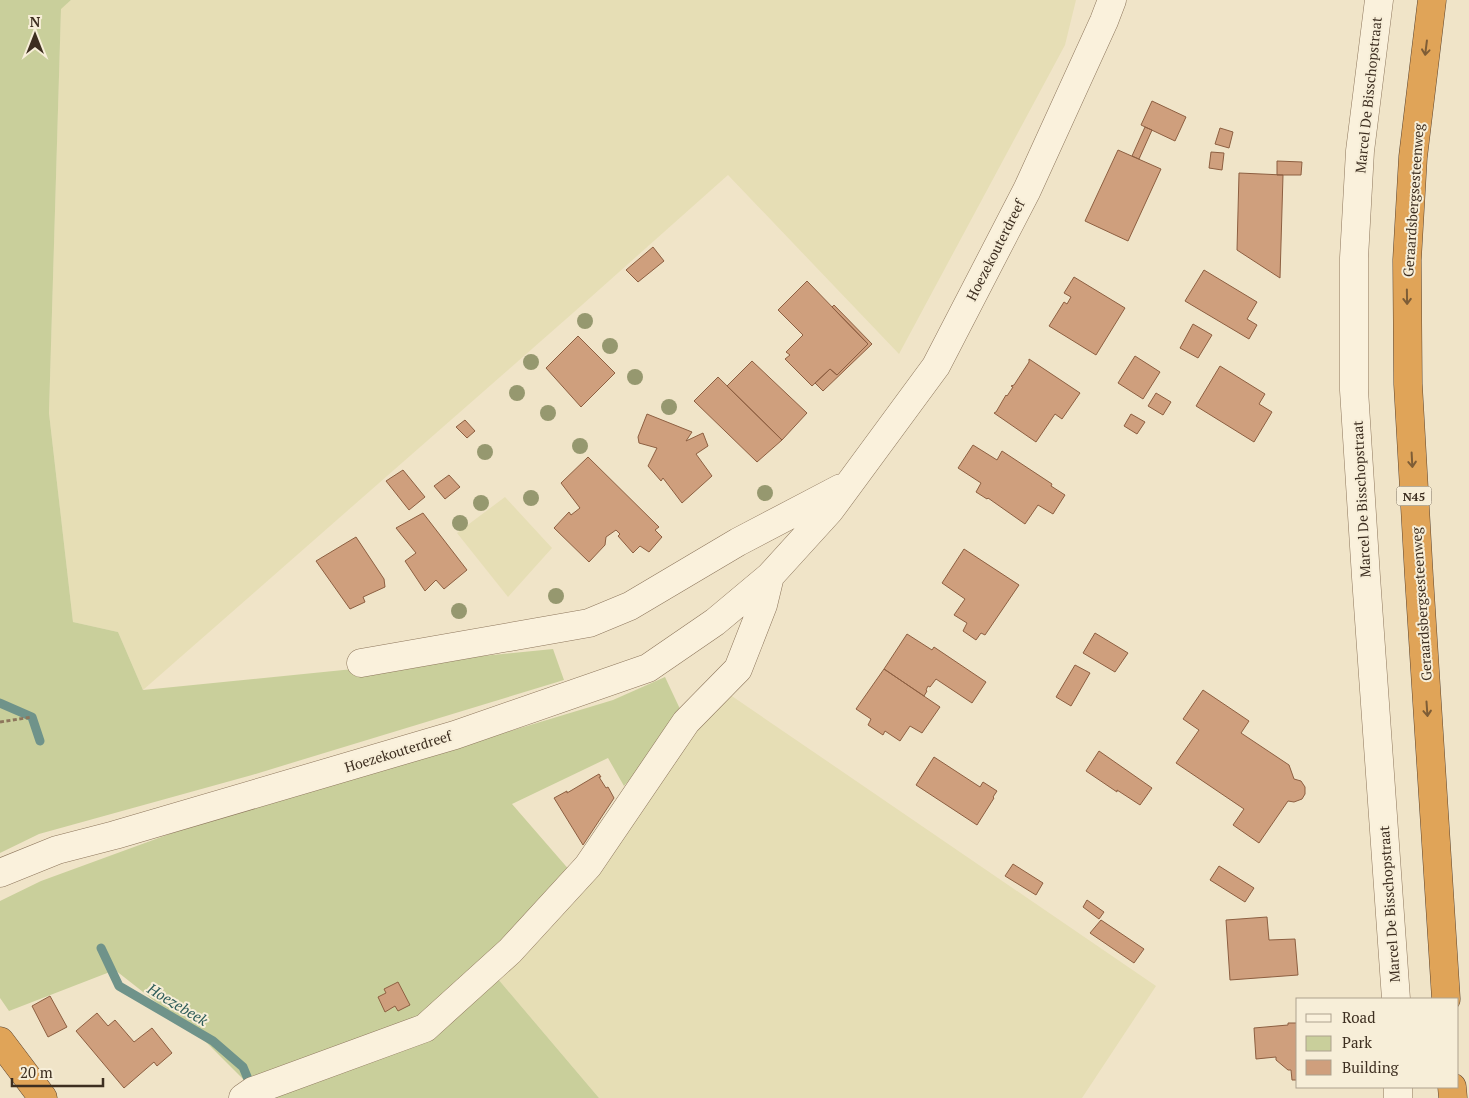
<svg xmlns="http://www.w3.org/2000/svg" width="1469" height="1098" font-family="'PT Serif',serif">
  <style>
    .farmland { fill: #e6deb5 }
    .green { fill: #c9cf9b }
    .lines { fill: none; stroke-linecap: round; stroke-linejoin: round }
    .stream { stroke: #6f938a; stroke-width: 9 }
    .building { fill: #cf9f7d; stroke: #8d5f41 }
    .minor-casing { stroke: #8d765c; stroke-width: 29 }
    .highway-casing { stroke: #5b4430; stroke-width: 29 }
    .path { stroke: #8d765c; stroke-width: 3; stroke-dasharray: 4 2.5; stroke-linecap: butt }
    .minor { stroke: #faf1dc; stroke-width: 28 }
    .highway { stroke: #e0a458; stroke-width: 28 }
    .tree { fill: #96986f }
    .oneway { stroke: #7e5d36 }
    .labels { text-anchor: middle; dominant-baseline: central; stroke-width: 4; stroke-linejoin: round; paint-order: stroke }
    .shield { fill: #f7eed8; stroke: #756857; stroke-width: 1 }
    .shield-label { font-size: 12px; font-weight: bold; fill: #3d2e20 }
    .street-label { font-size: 14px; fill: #3d2e20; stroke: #f7eed8 }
    .water-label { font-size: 15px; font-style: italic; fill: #2f5d5a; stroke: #f7eed8 }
  </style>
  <rect width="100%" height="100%" fill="#f0e4c8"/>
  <!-- farmland -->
  <path class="farmland" d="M 71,0 L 1076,0 L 1065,45 L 899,354 L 728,175 L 582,305 L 143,690 L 118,632 L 73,622 L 49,413 L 61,8 Z
    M 505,497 L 552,548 L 508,597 L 457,533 Z
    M 723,690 L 1156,986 L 1082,1098 L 599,1098 L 498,979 Z"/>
  <!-- green -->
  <path class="green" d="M 0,0 L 71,0 L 61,9 L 49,413 L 73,622 L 118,632 L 143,690 L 553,649 L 564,680 L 252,775 L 39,834 L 0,853 Z
    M 665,677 L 680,709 L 671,732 L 624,786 L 608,758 L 512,804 L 571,872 L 525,924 L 421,1017 L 249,1085 L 203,1039 L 115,970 L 9,1011 L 0,998 L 0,901 L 41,881 L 175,832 L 613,700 Z
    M 498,979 L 599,1098 L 271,1098 Z"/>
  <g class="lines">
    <!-- stream -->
    <path class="stream" d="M 0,703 L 32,717 L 40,741
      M 101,948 L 119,986 L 213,1041 L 243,1067 L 248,1079"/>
  </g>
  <!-- building -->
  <path class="building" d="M 1152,101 L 1186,117 L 1175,141 L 1141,125 Z
    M 1145,127 L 1152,130 L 1139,159 L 1132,156 Z
    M 1220,128 L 1233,132 L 1229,148 L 1215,144 Z
    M 1118,150 L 1161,169 L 1128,241 L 1085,221 Z
    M 1211,152 L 1224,153 L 1222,170 L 1209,168 Z
    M 1277,161 L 1302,162 L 1301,175 L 1277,175 Z
    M 1239,173 L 1283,175 L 1280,278 L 1237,250 Z
    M 653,247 L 664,261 L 638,282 L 626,270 Z
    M 1204,270 L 1257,302 L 1247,319 L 1257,325 L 1249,339 L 1185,301 Z
    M 1074,277 L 1125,308 L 1096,355 L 1049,326 L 1064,302 L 1067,304 L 1071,297 L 1064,293 Z
    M 807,281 L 868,344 L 837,375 L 830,369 L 812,386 L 785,359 L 790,355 L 786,352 L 803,335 L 778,310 Z
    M 834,305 L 872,344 L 823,391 L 815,383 L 830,369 L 837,375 L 868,344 L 832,307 Z
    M 1193,324 L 1212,335 L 1198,358 L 1180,348 Z
    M 578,336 L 615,373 L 581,407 L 546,368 Z
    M 1135,356 L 1160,372 L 1143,399 L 1118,383 Z
    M 1029,359 L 1080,393 L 1062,419 L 1055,414 L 1036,442 L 994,413 L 996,412 L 1006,395 L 1007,396 L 1013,387 L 1011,386 L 1014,385 L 1029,362 Z
    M 752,361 L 807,413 L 782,440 L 727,386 Z
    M 1220,366 L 1265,394 L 1259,404 L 1272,412 L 1254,442 L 1196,406 Z
    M 718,377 L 782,440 L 757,462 L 694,401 Z
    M 1156,393 L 1171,402 L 1163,415 L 1148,406 Z
    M 647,414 L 692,432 L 686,441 L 703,433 L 708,446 L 696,454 L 712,476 L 682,503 L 663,478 L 661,481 L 648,466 L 657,448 L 639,443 L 638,437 Z
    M 1131,414 L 1145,422 L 1137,434 L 1124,426 Z
    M 465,420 L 475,431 L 467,438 L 456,427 Z
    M 973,445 L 997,460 L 1002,451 L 1052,484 L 1051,486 L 1065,495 L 1053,514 L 1038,505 L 1025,524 L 988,498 L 987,499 L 976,492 L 981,483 L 958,468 Z
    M 588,457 L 659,527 L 655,530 L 662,537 L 649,552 L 640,546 L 633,553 L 618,536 L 620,534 L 616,530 L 606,537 L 605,545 L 589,562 L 554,528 L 569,512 L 571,515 L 580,508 L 561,483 Z
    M 403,470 L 425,497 L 409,510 L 386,481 Z
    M 449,475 L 460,487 L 445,499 L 434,486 Z
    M 423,513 L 467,570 L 444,589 L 436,580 L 425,591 L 405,561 L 416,553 L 396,528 Z
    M 356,537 L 384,579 L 385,587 L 363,597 L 365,602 L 350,609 L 316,561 Z
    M 964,549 L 1019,585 L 985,635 L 981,633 L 976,640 L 963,631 L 967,623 L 954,615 L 965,599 L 942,583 Z
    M 1095,633 L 1128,653 L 1115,672 L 1083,653 Z
    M 907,634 L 932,650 L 934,647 L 986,682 L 972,703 L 936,679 L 930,687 L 928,686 L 926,690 L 927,691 L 924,696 L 884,669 Z
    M 1075,665 L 1090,673 L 1071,706 L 1056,697 Z
    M 884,669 L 940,707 L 922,733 L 910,726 L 900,741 L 885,731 L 883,735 L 868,725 L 871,719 L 856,709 Z
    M 1203,690 L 1249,721 L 1241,733 L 1289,765 L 1294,779 L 1301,781 L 1305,787 L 1305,794 L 1302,799 L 1294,802 L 1288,801 L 1259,843 L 1233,825 L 1244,809 L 1176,763 L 1199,730 L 1183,719 Z
    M 1099,751 L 1152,788 L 1140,805 L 1117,790 L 1117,792 L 1086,771 Z
    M 934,757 L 980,787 L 983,782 L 997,791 L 993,797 L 994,798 L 977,825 L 916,785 Z
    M 599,774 L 601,777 L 599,777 L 606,788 L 608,787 L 614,798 L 583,845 L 554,798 L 567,791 L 567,793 Z
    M 1013,864 L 1043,883 L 1036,895 L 1005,876 Z
    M 1219,866 L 1254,888 L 1245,902 L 1210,880 Z
    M 1087,900 L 1104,912 L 1099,919 L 1083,907 Z
    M 1267,917 L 1269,940 L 1295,939 L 1298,975 L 1230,980 L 1226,920 Z
    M 1101,920 L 1144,949 L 1134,963 L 1090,933 Z
    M 398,982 L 410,1005 L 398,1011 L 395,1006 L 385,1012 L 378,997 L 386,993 L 384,989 Z
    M 50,996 L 67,1027 L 48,1037 L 32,1006 Z
    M 97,1013 L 108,1026 L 115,1020 L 134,1042 L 152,1028 L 172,1053 L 157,1066 L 154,1062 L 124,1088 L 76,1031 Z
    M 1288,1023 L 1298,1023 L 1298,1080 L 1292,1080 L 1291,1070 L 1288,1070 L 1276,1060 L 1276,1057 L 1256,1059 L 1254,1028 L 1288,1025 Z"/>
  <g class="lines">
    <defs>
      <path id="minor" d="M 1379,0 L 1360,151 L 1354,258 L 1354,390 L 1366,577 L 1396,999
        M 361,663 L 589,623 L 630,606 L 738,542 L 841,488
        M 0,873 L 57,850 L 115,835 L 455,735 L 648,668 L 715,622 L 770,576 L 830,510 L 936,366 L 1027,190 L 1104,21 L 1112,0
        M 1398,1087 L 1398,1098
        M 243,1098 L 253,1091 L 425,1028 L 510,951 L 588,866 L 686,722 L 738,669 L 763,605 L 770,576"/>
      <path id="highway" d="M 1432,0 L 1413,157 L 1407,260 L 1408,384 L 1419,577 L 1446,999
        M 0,1041 L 43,1098
        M 1452,1087 L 1453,1098"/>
    </defs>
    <!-- minor casing -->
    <use href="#minor" class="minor-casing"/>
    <!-- highway casing -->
    <use href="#highway" class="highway-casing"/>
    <!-- path -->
    <path class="path" d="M 0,722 L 32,717"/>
    <!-- minor -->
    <use href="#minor" class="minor"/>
    <!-- highway -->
    <use href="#highway" class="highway"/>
  </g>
  <!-- trees -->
  <g class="tree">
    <circle cx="585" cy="321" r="8"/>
    <circle cx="610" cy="346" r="8"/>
    <circle cx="531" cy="362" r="8"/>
    <circle cx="635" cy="377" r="8"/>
    <circle cx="517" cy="393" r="8"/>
    <circle cx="669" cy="407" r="8"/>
    <circle cx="548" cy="413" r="8"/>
    <circle cx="580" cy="446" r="8"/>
    <circle cx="485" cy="452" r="8"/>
    <circle cx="765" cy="493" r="8"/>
    <circle cx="531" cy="498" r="8"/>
    <circle cx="481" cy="503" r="8"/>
    <circle cx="460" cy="523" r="8"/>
    <circle cx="556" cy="596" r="8"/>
    <circle cx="459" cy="611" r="8"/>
  </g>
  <!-- one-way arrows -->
  <defs><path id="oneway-shaft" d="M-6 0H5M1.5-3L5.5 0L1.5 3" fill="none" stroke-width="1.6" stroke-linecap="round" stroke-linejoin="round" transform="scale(1.25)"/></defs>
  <g class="oneway">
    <use href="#oneway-shaft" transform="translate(1426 48) rotate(97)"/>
    <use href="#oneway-shaft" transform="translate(1407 297) rotate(89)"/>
    <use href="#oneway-shaft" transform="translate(1412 460) rotate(87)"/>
    <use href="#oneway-shaft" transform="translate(1427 709) rotate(86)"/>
  </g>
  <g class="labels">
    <!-- shield labels -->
    <rect class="shield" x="1396.5" y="486.5" width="35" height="19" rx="4"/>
    <g class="shield-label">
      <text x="1414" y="496">N45</text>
    </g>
    <!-- street labels -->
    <g class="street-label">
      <text transform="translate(1368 95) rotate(-84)">Marcel De Bisschopstraat</text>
      <text transform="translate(1413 200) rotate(-86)">Geraardsbergsesteenweg</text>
      <text transform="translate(995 250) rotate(-63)">Hoezekouterdreef</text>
      <text transform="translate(1361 499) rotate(-93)">Marcel De Bisschopstraat</text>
      <text transform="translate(1421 604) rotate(-94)">Geraardsbergsesteenweg</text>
      <text transform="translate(398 751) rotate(-17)">Hoezekouterdreef</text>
      <text transform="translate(1389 904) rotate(-94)">Marcel De Bisschopstraat</text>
    </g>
    <!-- water labels -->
    <g class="water-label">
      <text transform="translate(178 1004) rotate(31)">Hoezebeek</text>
    </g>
  </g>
  <!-- legend -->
  <rect x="1296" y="998" width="162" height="90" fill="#f7eed8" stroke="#ada18e"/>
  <rect x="1306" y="1014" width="25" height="8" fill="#faf1dc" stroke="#ada18e"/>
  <text x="1342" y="1023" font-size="15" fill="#3d2e20">Road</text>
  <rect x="1306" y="1036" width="25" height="15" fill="#c9cf9b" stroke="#ada18e"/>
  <text x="1342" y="1048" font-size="15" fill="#3d2e20">Park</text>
  <rect x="1306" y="1060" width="25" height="15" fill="#cf9f7d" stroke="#ada18e"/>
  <text x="1342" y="1073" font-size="15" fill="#3d2e20">Building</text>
  <!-- north arrow -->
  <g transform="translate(35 35)" stroke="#f7eed8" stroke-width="4" paint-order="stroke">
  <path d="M0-4L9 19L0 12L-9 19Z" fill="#3d2e20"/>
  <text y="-8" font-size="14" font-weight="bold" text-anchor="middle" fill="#3d2e20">N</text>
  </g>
  <!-- scale -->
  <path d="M12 1078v8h91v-8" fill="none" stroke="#3d2e20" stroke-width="2.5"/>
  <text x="20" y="1078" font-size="15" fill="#3d2e20" stroke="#f7eed8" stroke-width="4" paint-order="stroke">20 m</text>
</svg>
